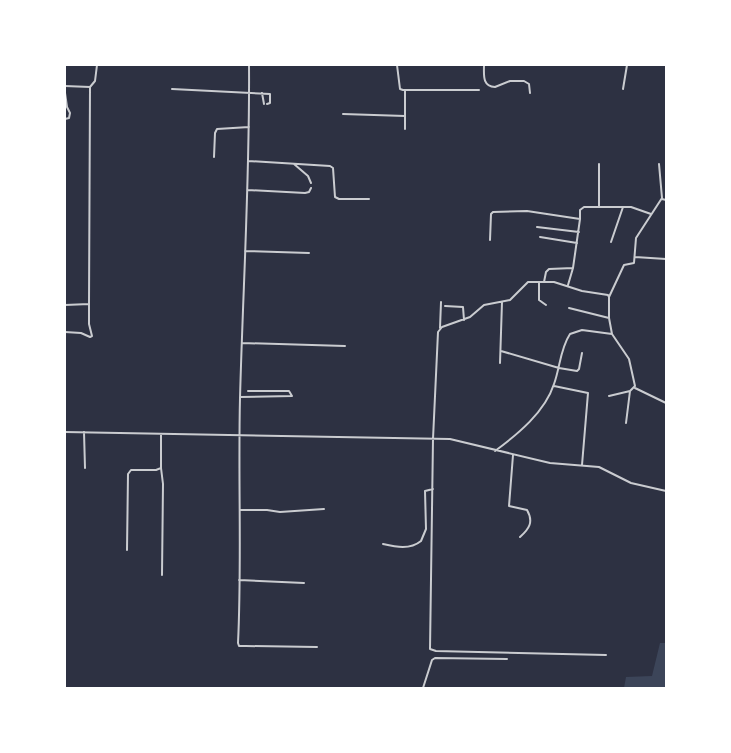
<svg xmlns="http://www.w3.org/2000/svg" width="731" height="753" font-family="Figtree,sans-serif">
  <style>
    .green { fill: #3c4559 }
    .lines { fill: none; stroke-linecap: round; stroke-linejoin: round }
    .minor { stroke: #caccd0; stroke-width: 2 }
  </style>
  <rect width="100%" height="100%" fill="#2d3142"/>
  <!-- green -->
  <path class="green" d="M 660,643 L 666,643 L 666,688 L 624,688 L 626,677 L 652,676 Z"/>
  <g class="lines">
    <!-- minor -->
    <path class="minor" d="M 249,65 C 250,176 243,287 240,398 C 238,480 242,562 238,643 L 239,646 L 246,646 L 317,647
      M 397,65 L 400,89 L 403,90 L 479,90
      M 484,65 C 484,75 482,86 495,87 L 510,81 L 524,81 L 529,84 L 530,93
      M 65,86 L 90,87 L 95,81 L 97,65
      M 172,89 L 270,94 L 270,103 L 267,104
      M 623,89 L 627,65
      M 405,90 L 405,129
      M 65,93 L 67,107 L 70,113 L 69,118 L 65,119
      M 262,93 L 264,104
      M 343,114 L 405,116
      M 214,157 L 215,133 L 217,129 L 249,127
      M 248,161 L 330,166 L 333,168 L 335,197 L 339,199 L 369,199
      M 294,164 L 308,176 L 311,183
      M 248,190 L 305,193 L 309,192 L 311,188
      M 662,199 L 666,200
      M 599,207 L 599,164
      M 580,219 L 580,210 L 584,207 L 631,207 L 651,214
      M 537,227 L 579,232
      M 540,237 L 577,243
      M 490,240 L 491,214 L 493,212 L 527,211 L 580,219 L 573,268 L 568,285
      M 611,242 L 623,207
      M 245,251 L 309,253
      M 635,257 L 666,259
      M 539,282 L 539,300 L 546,305
      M 544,282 L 546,272 L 549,269 L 573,268
      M 609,297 L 624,265 L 634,263 L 636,238 L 662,198 L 659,164
      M 65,305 L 89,304
      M 445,306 L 463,307 L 464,320
      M 569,308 L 609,318
      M 440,328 L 441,302
      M 65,332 L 81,333 L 90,337 L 92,336 L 89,324 L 89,304 L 90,87
      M 242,343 L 345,346
      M 501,351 L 559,368 L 577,371 L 579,369 L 582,353
      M 500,363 L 502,302
      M 554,386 L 588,393 L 582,465
      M 635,388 L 666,403
      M 240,397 L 292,396 L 289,391 L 248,391
      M 626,423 L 630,391
      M 65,432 L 450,439 L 550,463 L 599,467 L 631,483 L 666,491
      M 84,432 L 85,468
      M 495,451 C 518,434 545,412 554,384 C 560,368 560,349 570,334 L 582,330 L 612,334
      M 513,455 L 509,506 L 527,510 C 534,522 529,529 520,537
      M 161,468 L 163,484 L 162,575
      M 240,510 L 267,510 L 280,512 L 324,509
      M 383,544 C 396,547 410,550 421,541 L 426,529 L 425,491 L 433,489
      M 127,550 L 128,474 L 131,470 L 156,470 L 161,468 L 161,434
      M 239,580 L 304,583
      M 606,655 L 436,651 L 430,649 L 433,439 L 438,332 L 442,327 L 470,317 L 484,305 L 510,300 L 528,282 L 554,282 L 582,291 L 608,295 L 609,297 L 609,318 L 612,334 L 629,359 L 635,386 L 630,391 L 609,396
      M 423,688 L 432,660 L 435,658 L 507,659"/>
  </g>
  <!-- border -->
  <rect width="731" height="753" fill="none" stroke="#ffffff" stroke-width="132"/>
</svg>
